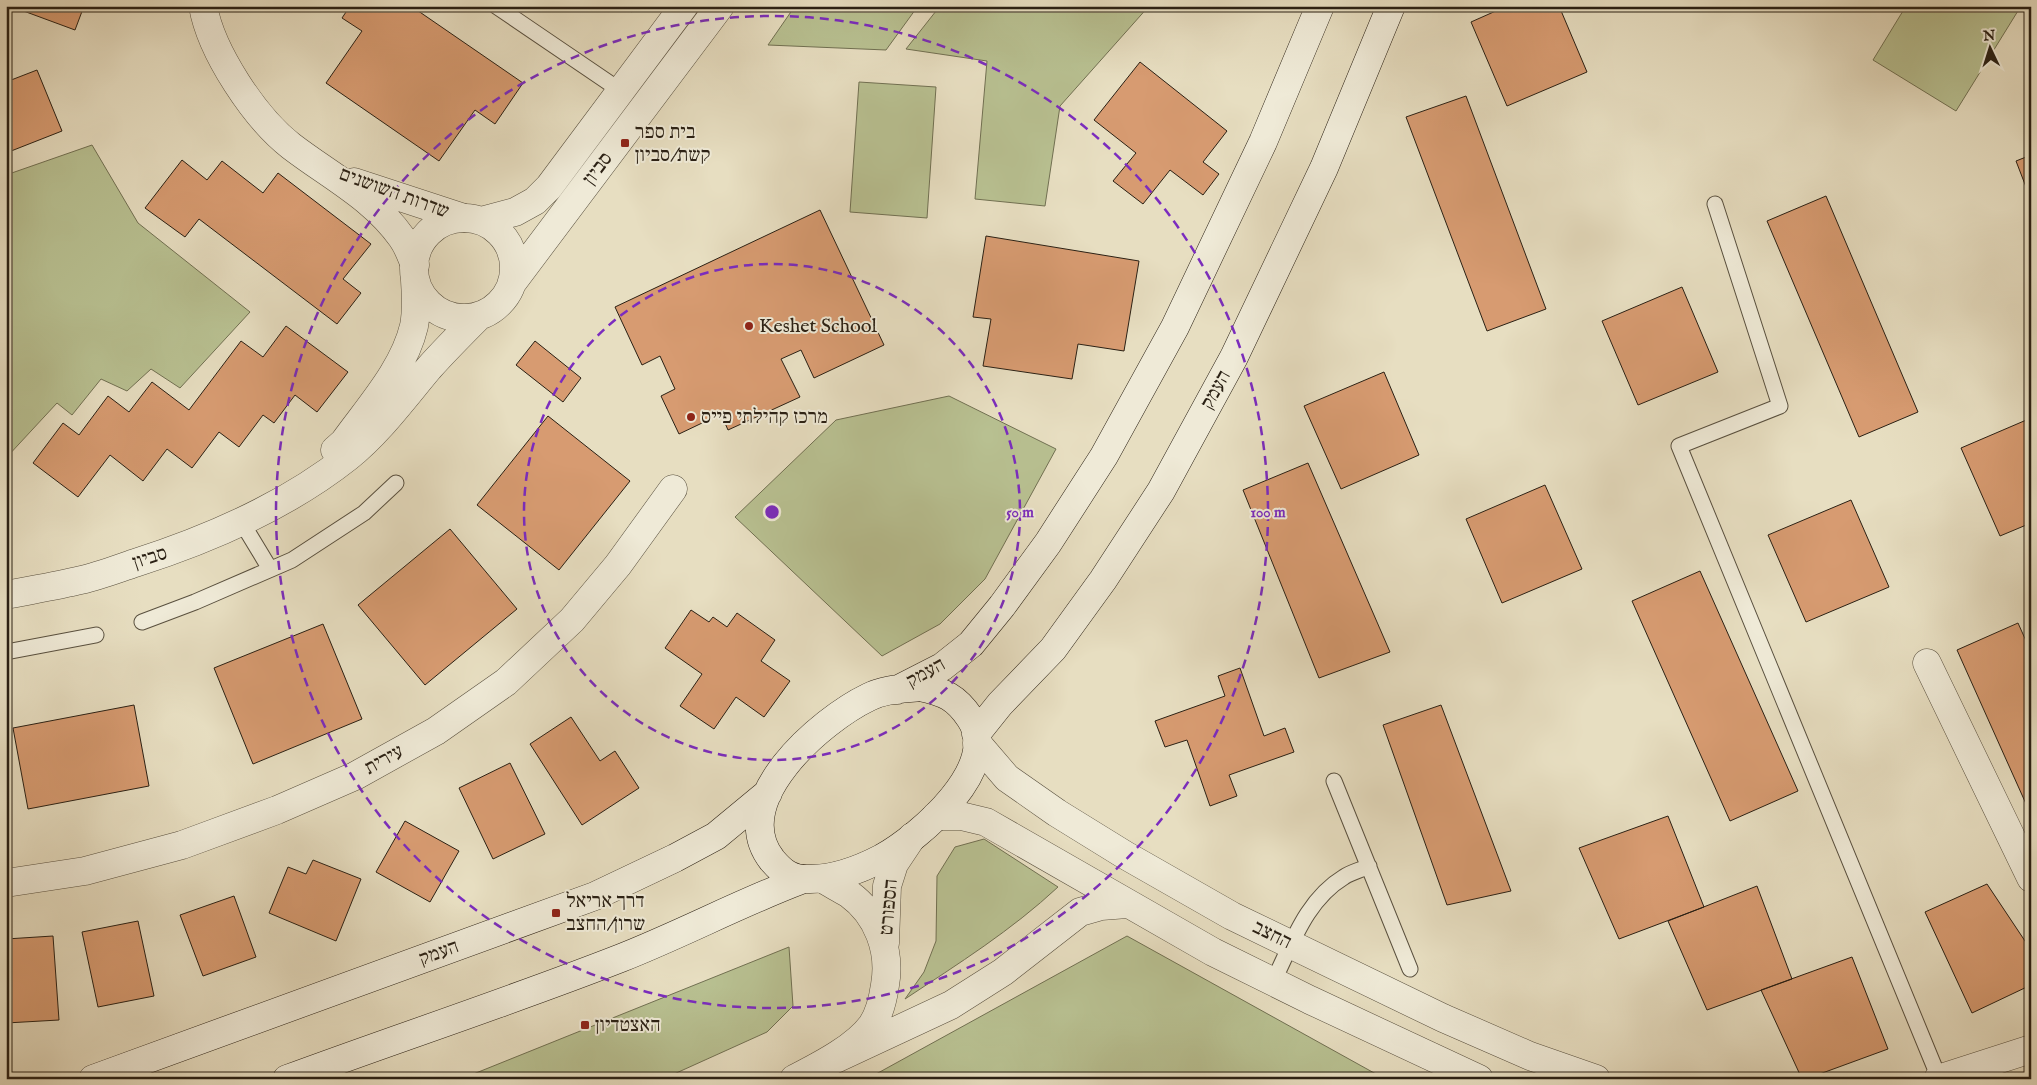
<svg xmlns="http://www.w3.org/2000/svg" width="2037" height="1085" font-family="'IM FELL English','Frank Ruhl Libre',serif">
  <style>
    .green { fill: #b8c091; stroke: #717052 }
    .building { fill: #d79b71; stroke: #2a2014 }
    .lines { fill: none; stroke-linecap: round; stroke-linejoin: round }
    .service-casing { stroke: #59503f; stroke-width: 17 }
    .minor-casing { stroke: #59503f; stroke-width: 29 }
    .tertiary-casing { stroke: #59503f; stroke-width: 29 }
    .secondary-casing { stroke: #2a2014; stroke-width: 29 }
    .service { stroke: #efead7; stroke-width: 15 }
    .minor { stroke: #efead7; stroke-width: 28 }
    .tertiary { stroke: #efead7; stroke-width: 28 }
    .secondary { stroke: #efead7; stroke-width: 28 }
    .ring { fill: none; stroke: #7b2cbf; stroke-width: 2.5; stroke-dasharray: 9 6 }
    .poi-dot { fill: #8f2418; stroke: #efead7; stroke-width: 2 }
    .labels { text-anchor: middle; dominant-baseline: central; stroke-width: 4; stroke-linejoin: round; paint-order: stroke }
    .poi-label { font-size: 20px; fill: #2a2014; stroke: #efead7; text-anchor: start }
    .street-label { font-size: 20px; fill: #2a2014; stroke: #efead7 }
    .centre { fill: #7b2cbf; stroke: #efead7; stroke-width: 2.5 }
    .ring-label { font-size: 15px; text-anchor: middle; font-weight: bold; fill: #7b2cbf; stroke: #efead7; stroke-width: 4; stroke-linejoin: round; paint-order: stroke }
  </style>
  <rect width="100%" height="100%" fill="#e7dec1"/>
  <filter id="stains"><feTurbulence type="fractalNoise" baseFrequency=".004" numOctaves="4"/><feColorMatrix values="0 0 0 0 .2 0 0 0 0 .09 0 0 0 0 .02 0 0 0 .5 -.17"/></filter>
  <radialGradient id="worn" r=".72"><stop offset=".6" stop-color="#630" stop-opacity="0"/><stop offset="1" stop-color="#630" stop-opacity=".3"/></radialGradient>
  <!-- green -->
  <path class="green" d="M 795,6 L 918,6 L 886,50 L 768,45 Z
    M 940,6 L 1149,6 L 1060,106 L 1045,206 L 975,199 L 987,61 L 906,49 Z
    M 1906,6 L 2021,6 L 1956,111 L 1873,60 Z
    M 859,82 L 936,87 L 927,218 L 850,212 Z
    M 92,145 L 138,223 L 250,312 L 180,388 L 151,369 L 127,391 L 101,379 L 72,415 L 57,403 L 6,458 L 6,175 Z
    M 949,396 L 1056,449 L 985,579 L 940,624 L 882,656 L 735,517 L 836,420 Z
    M 984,839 L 1058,887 C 1012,930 958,964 905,999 L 924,972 L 936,941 L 937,876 L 955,847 Z
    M 1127,936 L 1385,1079 L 867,1079 Z
    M 789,947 L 793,1006 L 767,1032 L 663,1079 L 461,1079 Z"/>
  <!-- building -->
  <path class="building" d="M 10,6 L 84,6 L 75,30 Z
    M 350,6 L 411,6 L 523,83 L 495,124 L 475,110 L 439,161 L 326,83 L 362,31 L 342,18 Z
    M 624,6 L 636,6 L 632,12 Z
    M 1507,6 L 1559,6 L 1587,72 L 1507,106 L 1471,22 Z
    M 1140,62 L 1227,131 L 1203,162 L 1219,174 L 1203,195 L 1170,170 L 1143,204 L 1113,181 L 1136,153 L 1094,120 Z
    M 37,70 L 62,131 L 6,153 L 6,82 Z
    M 1466,96 L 1546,309 L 1487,331 L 1406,117 Z
    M 2031,155 L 2031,200 L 2016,161 Z
    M 182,160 L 207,180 L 222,161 L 263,193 L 278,173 L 371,244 L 343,279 L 361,293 L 337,324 L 199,219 L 185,237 L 145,208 Z
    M 1826,196 L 1918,412 L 1859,437 L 1767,221 Z
    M 820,210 L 884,345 L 814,378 L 801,350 L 781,359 L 800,397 L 728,430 L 721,414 L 679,434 L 661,396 L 675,389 L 660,356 L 642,365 L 615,307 Z
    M 986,236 L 1139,261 L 1124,351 L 1078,344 L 1072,379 L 983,366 L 991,319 L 973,317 Z
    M 1682,287 L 1718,372 L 1638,405 L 1602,321 Z
    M 286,326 L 348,372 L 317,412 L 295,395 L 274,423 L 263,415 L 239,447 L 219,432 L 192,468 L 167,449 L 143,481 L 110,455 L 78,497 L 33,463 L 63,423 L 79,435 L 108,396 L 129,412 L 152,382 L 189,410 L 241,341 L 263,357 Z
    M 535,341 L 581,378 L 563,402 L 516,365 Z
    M 1384,372 L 1419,455 L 1341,489 L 1304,406 Z
    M 548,416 L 630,481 L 559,570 L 477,505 Z
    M 2031,418 L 2031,523 L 2000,536 L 1961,448 Z
    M 1308,463 L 1390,652 L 1319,678 L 1243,490 Z
    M 1545,485 L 1582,569 L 1502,603 L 1466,519 Z
    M 1851,500 L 1889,587 L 1806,622 L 1768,535 Z
    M 450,529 L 517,609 L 425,685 L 358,605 Z
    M 1700,571 L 1798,791 L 1730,821 L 1632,601 Z
    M 691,610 L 709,622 L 713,617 L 727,627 L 737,613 L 775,640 L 761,661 L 790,681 L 764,717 L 736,697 L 714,729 L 680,706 L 702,674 L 665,648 Z
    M 2018,623 L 2031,652 L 2031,815 L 1957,650 Z
    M 323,624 L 362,719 L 253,764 L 214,668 Z
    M 1240,668 L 1264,736 L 1285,728 L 1294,752 L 1229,775 L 1237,796 L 1210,806 L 1187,740 L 1165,747 L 1155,721 L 1225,696 L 1218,676 Z
    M 134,705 L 149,786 L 28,809 L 13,728 Z
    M 1441,705 L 1511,891 L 1447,905 L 1383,725 Z
    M 571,717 L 600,761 L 615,751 L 639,788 L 582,825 L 530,744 Z
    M 510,763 L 545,834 L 493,859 L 459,788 Z
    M 1668,816 L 1704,907 L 1619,939 L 1579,848 Z
    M 405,821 L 459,851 L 430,902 L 376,872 Z
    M 313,860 L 361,879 L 336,941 L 269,913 L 288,867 L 306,874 Z
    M 1987,884 L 2031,950 L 2031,985 L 1972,1013 L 1925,912 Z
    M 1757,886 L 1792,979 L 1707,1010 L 1668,921 Z
    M 234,896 L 256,957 L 203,976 L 180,915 Z
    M 138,921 L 154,996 L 98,1007 L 82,932 Z
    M 53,936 L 59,1020 L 6,1023 L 6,939 Z
    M 1852,957 L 1888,1049 L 1806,1079 L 1802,1079 L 1761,990 Z"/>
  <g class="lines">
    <defs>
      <path id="service" d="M 496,6 L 621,91
        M 1715,204 L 1780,406 L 1679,446 L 1939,1078
        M 241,521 L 270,569
        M 142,622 L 195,602 L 292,560 L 364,513 L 396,483
        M 6,652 L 96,635
        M 1334,781 L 1410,969
        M 1273,982 C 1292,944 1306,900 1344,877 C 1351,872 1361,870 1369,866"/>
      <path id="minor" d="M 203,6 C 211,52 255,118 291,146 C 330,176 373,197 402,238 C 408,246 411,256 415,265
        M 354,182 L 464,218
        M 1927,663 L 2031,878
        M 977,743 L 1007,778 L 1057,813 L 1125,855 L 1232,916 L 1443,1018 L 1530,1056 L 1596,1079
        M 936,816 L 961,816 L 986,822 L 1213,952 L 1310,1000 L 1479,1079
        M 6,883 L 85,871 L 182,845 L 277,810 L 355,776 L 436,731 L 506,682 L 572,620 L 618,565 L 673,489
        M 885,943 L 887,886 L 894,864 L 912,837
        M 816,1068 L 951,1005 L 1003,972 L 1080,912 L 1101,906 L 1127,904
        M 794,1079 C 819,1066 855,1048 872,1025 C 880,1013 883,999 885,985 C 891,951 878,915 849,894 C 841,889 831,884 823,879
        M 1938,1079 L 2031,1049"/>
      <path id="tertiary" d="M414 268a50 50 0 1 1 100 0a50 50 0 1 1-100 0Z
        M 481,221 L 515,212 L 535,201 L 549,187 L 684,6
        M 512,283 L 720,6
        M 335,450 L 344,442 C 369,407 404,369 414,326 C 417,311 416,295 415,280
        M 6,595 C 31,590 56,586 81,580 C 99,576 117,569 135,563 C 210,539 285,507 348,457 C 379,432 403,399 429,368 C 445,350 462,333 479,316"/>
      <path id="secondary" d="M 920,687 C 944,692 956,697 970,718 C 1003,766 920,837 882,858 C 861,869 834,879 810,879 C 792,880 783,873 772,860 C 726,801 821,720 869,697 C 885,689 903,689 920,687 Z
        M 897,690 L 942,667 L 971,644 L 1002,606 L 1048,543 L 1104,456 L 1175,327 L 1263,142 L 1320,6
        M 976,734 L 1000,704 L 1053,649 L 1103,580 L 1161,491 L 1234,357 L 1324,168 L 1391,6
        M 93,1079 L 595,896 L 675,858 L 716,836 L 768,793
        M 287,1079 C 398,1038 511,1001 621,958 C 682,934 740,903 801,880"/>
    </defs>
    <!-- service casing -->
    <use href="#service" class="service-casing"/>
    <!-- minor casing -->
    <use href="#minor" class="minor-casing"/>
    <!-- tertiary casing -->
    <use href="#tertiary" class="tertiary-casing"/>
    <!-- secondary casing -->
    <use href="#secondary" class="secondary-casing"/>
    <!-- service -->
    <use href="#service" class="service"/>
    <!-- minor -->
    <use href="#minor" class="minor"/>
    <!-- tertiary -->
    <use href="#tertiary" class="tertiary"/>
    <!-- secondary -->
    <use href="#secondary" class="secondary"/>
  </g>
  <!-- distance rings -->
  <g class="ring">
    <circle cx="772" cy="512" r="248"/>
    <circle cx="772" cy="512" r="496"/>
  </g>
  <!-- markers -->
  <g class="poi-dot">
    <rect x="620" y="138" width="10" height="10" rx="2.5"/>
    <circle cx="749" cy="326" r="5"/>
    <circle cx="691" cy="417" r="5"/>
    <rect x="551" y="908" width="10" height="10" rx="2.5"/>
    <rect x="580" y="1020" width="10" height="10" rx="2.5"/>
  </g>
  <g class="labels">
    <!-- poi labels -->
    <g class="poi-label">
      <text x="635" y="132">בית ספר<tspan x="635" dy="23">קשת/סביון</tspan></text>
      <text x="759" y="326">Keshet School</text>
      <text x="701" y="417">מרכז קהילתי פייס</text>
      <text x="566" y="901">דרך אריאל<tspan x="566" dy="23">שרון/החצב</tspan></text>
      <text x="595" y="1025">האצטדיון</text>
    </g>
    <!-- street labels -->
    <g class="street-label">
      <text transform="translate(598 169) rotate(-53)">סביון</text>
      <text transform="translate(394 193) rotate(20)">שדרות השושנים</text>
      <text transform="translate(1216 390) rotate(-61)">העמק</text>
      <text transform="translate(150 558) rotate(-18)">סביון</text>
      <text transform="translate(926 673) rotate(-29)">העמק</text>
      <text transform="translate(384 760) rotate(-29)">עירית</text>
      <text transform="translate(889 907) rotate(-85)">הספורט</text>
      <text transform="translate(1272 935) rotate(26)">החצב</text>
      <text transform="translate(439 953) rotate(-20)">העמק</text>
    </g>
  </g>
  <circle cx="772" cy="512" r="8" class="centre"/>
  <g class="ring-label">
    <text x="1020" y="517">50 m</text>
    <text x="1268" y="517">100 m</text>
  </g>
  <!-- margin -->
  <rect width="2037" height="1085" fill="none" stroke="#e7dec1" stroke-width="25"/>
  <rect x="8" y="8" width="2022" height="1070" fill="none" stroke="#2a2014" stroke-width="2.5"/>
  <rect x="12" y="12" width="2012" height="1060" fill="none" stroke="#2a2014"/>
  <!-- north arrow -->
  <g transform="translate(1990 48) rotate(356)" stroke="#efead7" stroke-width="4" paint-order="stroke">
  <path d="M0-4L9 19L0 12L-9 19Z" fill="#2a2014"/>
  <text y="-8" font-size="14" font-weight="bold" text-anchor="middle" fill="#2a2014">N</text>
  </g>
  <rect width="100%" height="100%" filter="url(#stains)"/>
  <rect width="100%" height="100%" fill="url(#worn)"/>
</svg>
